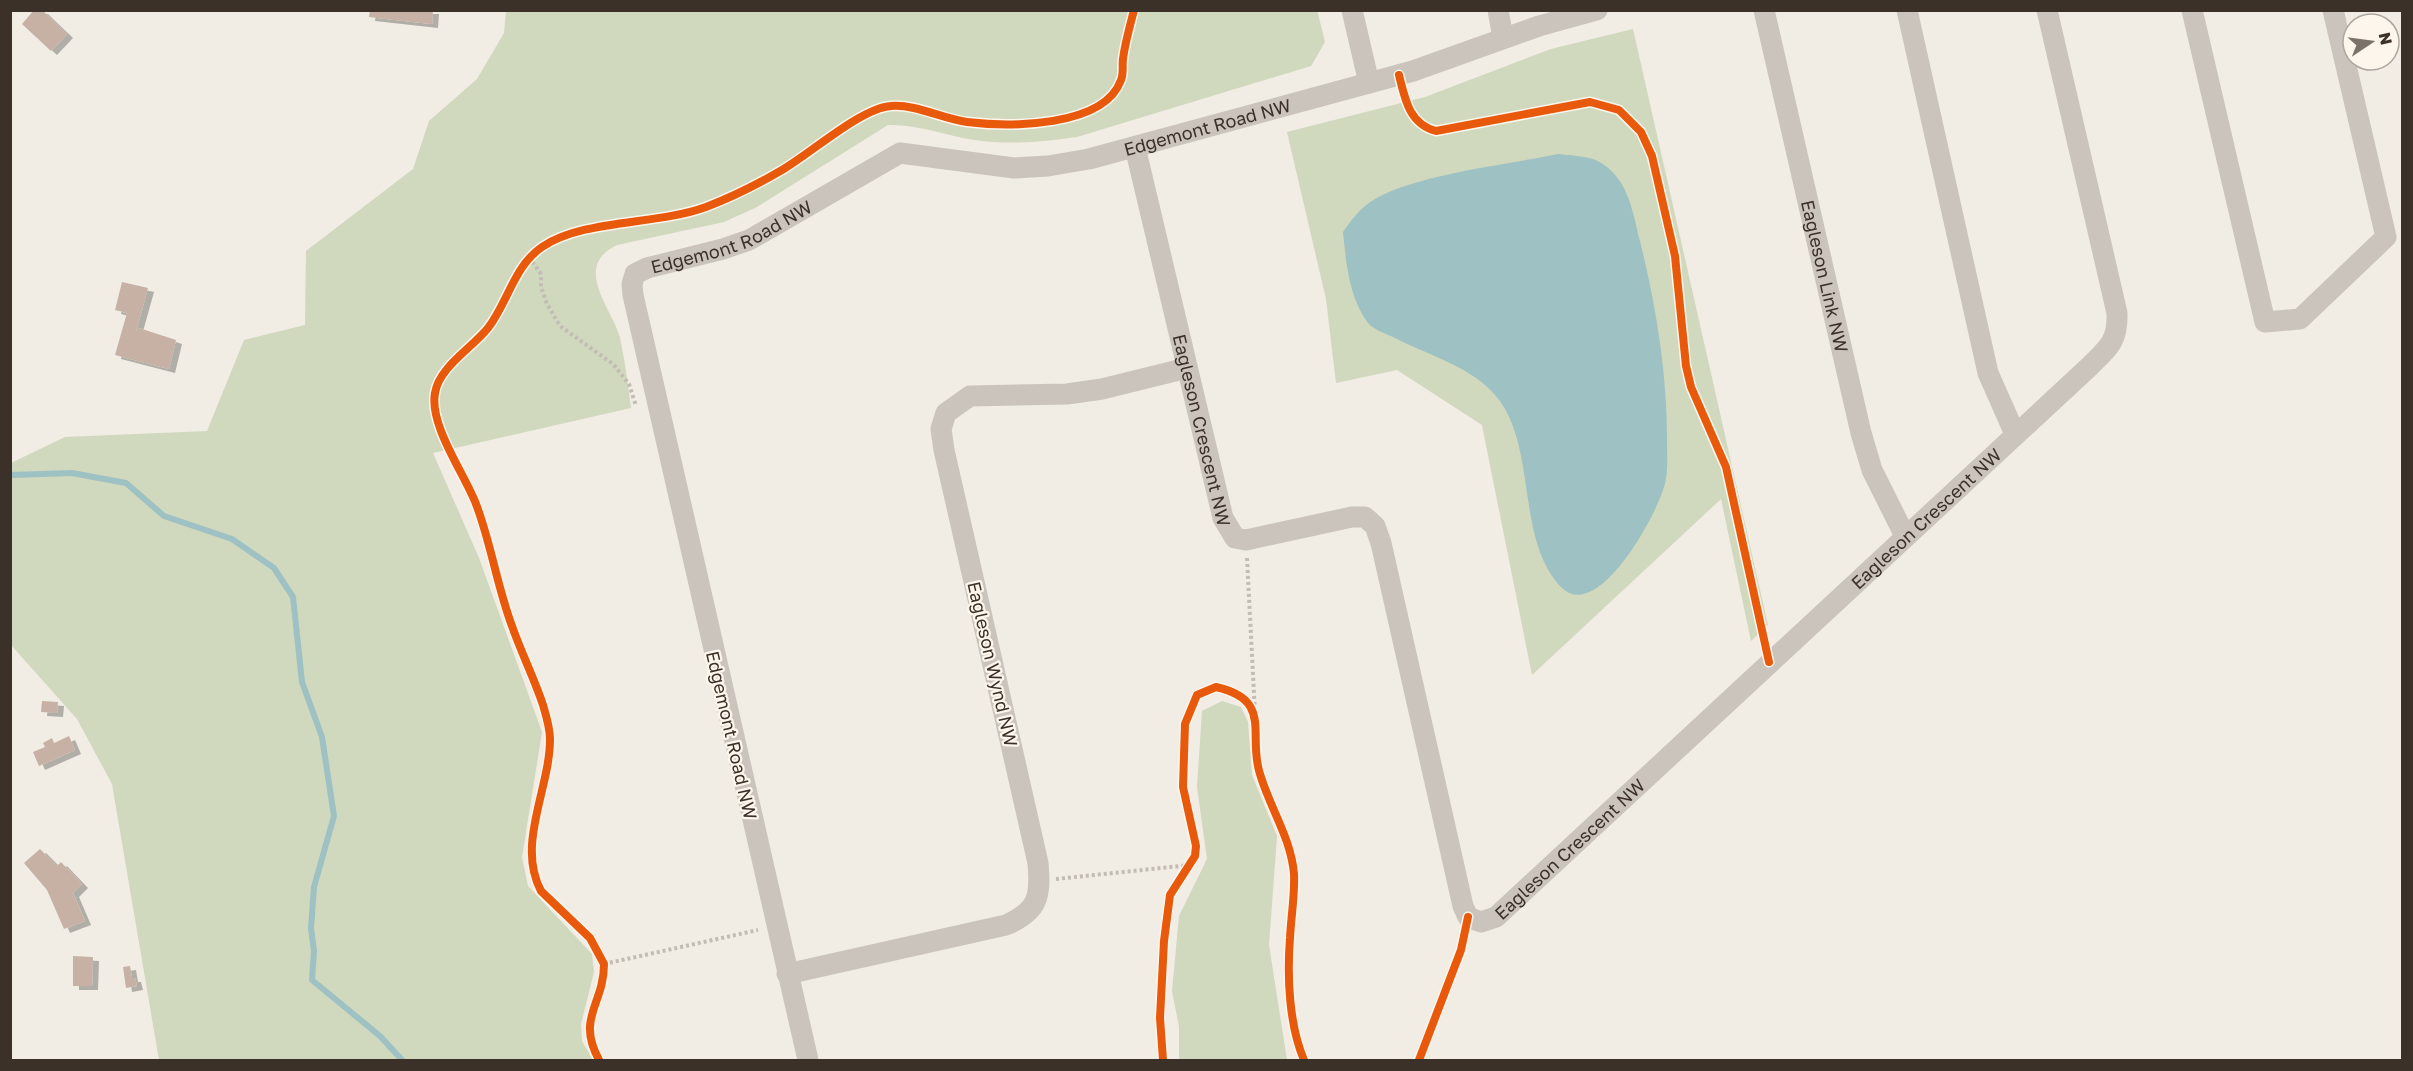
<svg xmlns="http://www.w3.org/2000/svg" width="2413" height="1071" font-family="'Golos Text',sans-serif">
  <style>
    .green { fill: #d0d8bd }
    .water { fill: #9ec1c4 }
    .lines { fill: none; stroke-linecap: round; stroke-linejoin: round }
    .stream { stroke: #9ec1c4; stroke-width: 6 }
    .building { fill: #c6b1a4; filter: url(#shadow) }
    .path { stroke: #c3bcb5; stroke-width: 4; stroke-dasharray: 3 3; stroke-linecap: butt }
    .minor { stroke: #cac4bd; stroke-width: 21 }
    .cycleway-casing { stroke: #fcf6ed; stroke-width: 11 }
    .cycleway { stroke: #e8590c; stroke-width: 8 }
    .labels { text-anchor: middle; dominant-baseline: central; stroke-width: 4.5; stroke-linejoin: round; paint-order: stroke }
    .street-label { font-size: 18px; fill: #3c3129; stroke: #fcf6ed }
  </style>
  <defs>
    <filter id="shadow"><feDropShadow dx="6" dy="4" stdDeviation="0" flood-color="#0004"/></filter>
  </defs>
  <rect width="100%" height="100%" fill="#f1ece4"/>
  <!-- green -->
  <path class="green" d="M 506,11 L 1317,10 L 1325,42 L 1311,66 L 1077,137 C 1043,142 1010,145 975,140 C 946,136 918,124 888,125 L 757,207 L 724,222 L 617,245 C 571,267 613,309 620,338 C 625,361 628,385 631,408 L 433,453 L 479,558 L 542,732 L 522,857 L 528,886 L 592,954 L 594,972 L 581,1024 L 582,1041 L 593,1060 L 159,1060 L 112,784 L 77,719 L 11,645 L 11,463 L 65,437 L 207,431 L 244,340 L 305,325 L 306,251 L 413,169 L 429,121 L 477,79 L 504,33 Z
    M 1633,29 L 1768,625 L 1751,641 L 1721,499 L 1532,675 L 1482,425 L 1397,370 L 1336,383 L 1326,299 L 1287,132 L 1425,97 L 1551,49 Z
    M 1222,701 L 1241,707 L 1248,722 L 1252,775 L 1277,836 L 1269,945 L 1287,1060 L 1179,1060 L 1179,1027 L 1172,991 L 1179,916 L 1207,859 L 1197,787 L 1202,711 Z"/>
  <!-- water -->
  <path class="water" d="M 1558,154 C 1583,157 1599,155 1616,176 C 1630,192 1635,221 1640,241 C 1656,306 1667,372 1667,439 C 1667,451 1668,466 1666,479 C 1662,507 1599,624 1562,588 C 1518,543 1535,461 1505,409 C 1483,369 1431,357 1393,337 C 1386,334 1373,329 1368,323 C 1349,298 1346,262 1343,232 C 1352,219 1361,207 1375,199 C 1419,174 1506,165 1558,154 Z"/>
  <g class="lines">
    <!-- stream -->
    <path class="stream" d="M 10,475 L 72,473 L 126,483 L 164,516 L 232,539 L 274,568 L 293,597 L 302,682 L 322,737 L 334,816 L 314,887 L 311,928 L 314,951 L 312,980 L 380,1036 L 402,1060"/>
  </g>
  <!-- building -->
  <path class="building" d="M 34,10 L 42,10 L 67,34 L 51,51 L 22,24 Z
    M 370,10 L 433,10 L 432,24 L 369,17 Z
    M 122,282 L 148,288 L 136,331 L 139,328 L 176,340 L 169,369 L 115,355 L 127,313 L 115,310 Z
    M 42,701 L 58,702 L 57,713 L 41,712 Z
    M 69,736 L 75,750 L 39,766 L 33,752 L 45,747 L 43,743 L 52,738 L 54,743 Z
    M 40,849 L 57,866 L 61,862 L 82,884 L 73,893 L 85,921 L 64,929 L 47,890 L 24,863 Z
    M 73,956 L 93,957 L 92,986 L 73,986 Z
    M 130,966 L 132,978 L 135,978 L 137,986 L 126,988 L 123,967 Z"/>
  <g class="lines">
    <!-- path -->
    <path class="path" d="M 529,257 L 541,274 L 541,287 L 547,304 L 560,326 L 613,364 L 629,384 L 636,406
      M 1247,558 L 1255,713
      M 1056,879 L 1190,865
      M 604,964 L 758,930"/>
    <!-- minor -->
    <g class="minor">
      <path d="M 1352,10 L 1369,83"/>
      <path d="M 1498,10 L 1503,38"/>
      <path id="s1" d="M 1764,10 L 1861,433 L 1872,470 L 1905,536"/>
      <path d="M 1907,10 L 1988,373 L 2015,434"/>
      <path d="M 2192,10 L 2265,322 L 2300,319 L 2386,237 L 2333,10"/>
      <path id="s2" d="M 1135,147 L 1223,518 L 1235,538 L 1246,540 L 1352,517 L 1365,517 L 1375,526 L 1381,543 L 1463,906 L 1468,917 L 1481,922 L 1496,917 L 2089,367 C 2108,348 2118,342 2117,313 L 2047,10"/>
      <path d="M 787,974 L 1006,925 C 1038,911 1041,897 1038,863 L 944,450 L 941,429 L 946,413 L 970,396 L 1067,394 L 1102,389 L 1187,368"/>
      <path id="s3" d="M 808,1060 L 633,295 L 632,284 L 635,274 L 647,268 L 723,249 L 749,240 L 900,153 L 1014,168 L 1048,166 L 1089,159 L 1413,71 L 1539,26 L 1597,10"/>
    </g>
    <defs>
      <path id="cycleway" d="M 1399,75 C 1405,99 1409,124 1436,131 L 1590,102 L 1619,110 L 1641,132 L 1652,156 L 1675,256 L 1686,366 L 1691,387 L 1726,467 L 1769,662
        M 599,1060 C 576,1017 604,1005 604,964 L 590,938 L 541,891 C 516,844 550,789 550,739 C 550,728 546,715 543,705 C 534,678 521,652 512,626 C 497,586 491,543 476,504 C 464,473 429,425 435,393 C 439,367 472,348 488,328 C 508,302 514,266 542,247 C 583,219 657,225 706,207 C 732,197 758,184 782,170 C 810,154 861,108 891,106 C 916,104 943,119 967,122 C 1008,127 1104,128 1121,80 C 1124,73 1122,65 1123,59 C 1125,43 1130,26 1134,10
        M 1163,1060 L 1160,1018 L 1164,941 L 1170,895 L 1195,856 L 1196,846 L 1183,787 L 1185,724 L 1197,695 L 1216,687 C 1274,700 1247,735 1260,774 C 1270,808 1291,838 1294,874 C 1295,895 1291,917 1290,938 C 1287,976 1289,1025 1304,1060
        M 1419,1060 L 1461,950 L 1468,917"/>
    </defs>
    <!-- cycleway casing -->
    <use href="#cycleway" class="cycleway-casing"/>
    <!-- cycleway -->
    <use href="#cycleway" class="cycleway"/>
  </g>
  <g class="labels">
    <!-- street labels -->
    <g class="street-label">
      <text stroke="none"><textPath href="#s3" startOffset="1413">Edgemont Road NW</textPath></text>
      <text stroke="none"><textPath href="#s3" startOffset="910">Edgemont Road NW</textPath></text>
      <text stroke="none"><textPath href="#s1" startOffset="273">Eagleson Link NW</textPath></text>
      <text stroke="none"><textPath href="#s2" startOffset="291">Eagleson Crescent NW</textPath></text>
      <text stroke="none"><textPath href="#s2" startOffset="1569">Eagleson Crescent NW</textPath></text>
      <text transform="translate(993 664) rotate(77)">Eagleson Wynd NW</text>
      <text transform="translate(732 735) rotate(77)">Edgemont Road NW</text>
      <text stroke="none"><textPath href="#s2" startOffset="1083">Eagleson Crescent NW</textPath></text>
    </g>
  </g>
  <!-- border -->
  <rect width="2413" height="1071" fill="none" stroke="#3c3129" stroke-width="24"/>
  <!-- north arrow -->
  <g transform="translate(2371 42) rotate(77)"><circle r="28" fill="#fcf6ed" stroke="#afa79f" stroke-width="1.5"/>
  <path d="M0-4.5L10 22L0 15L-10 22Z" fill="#7b726a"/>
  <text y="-9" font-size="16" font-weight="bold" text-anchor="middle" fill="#3c3129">N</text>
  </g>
</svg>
